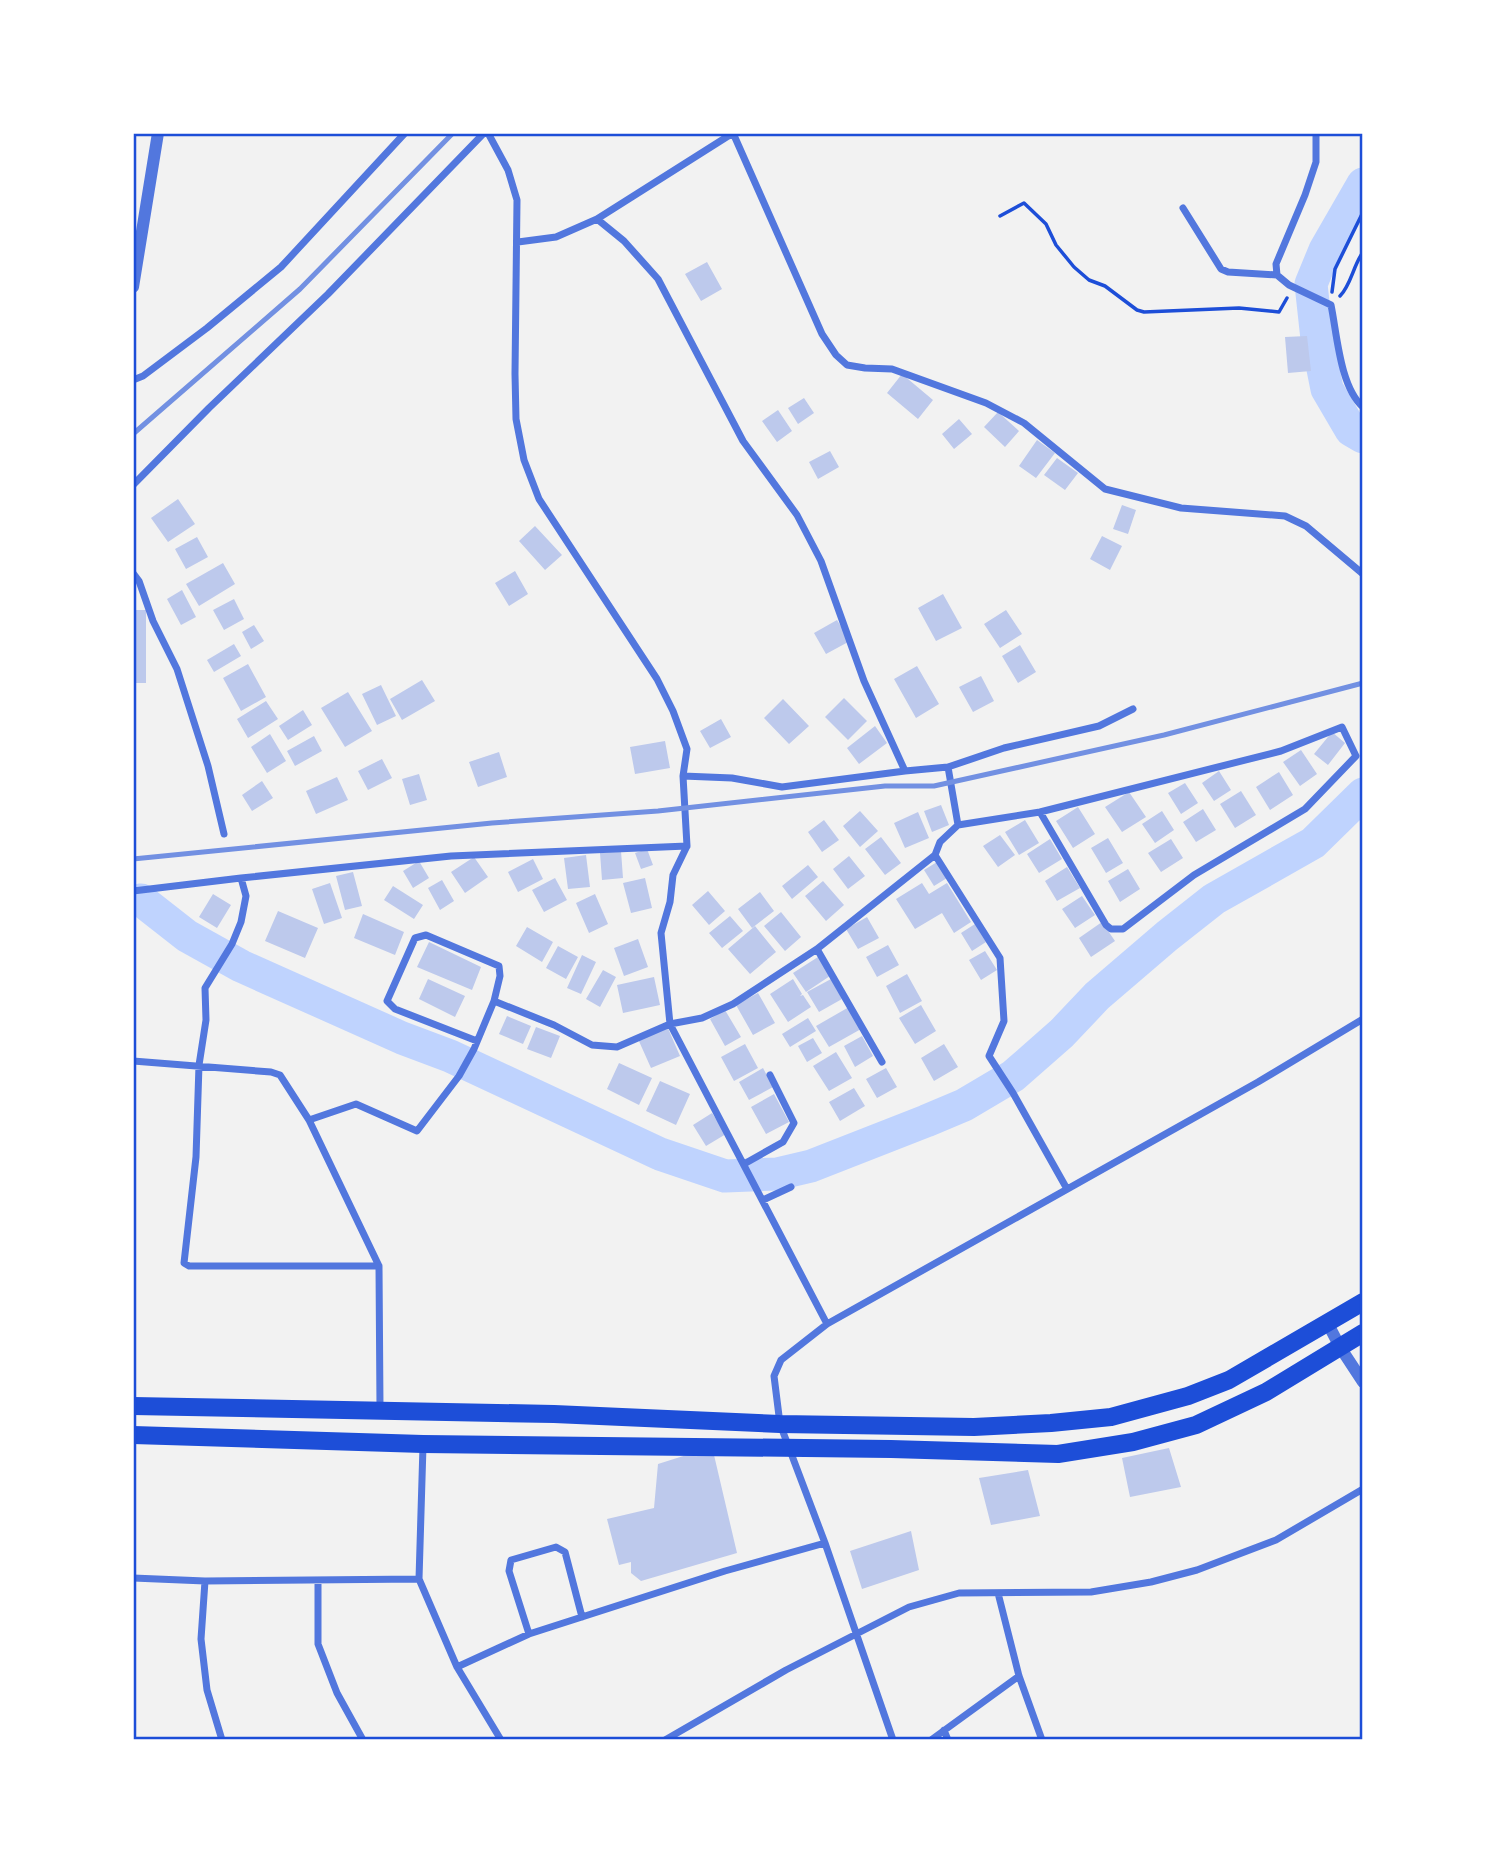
<svg xmlns="http://www.w3.org/2000/svg" width="1496" height="1873" font-family="Inter,sans-serif">
  <style>
    .lines { fill: none; stroke-linecap: round; stroke-linejoin: round }
    .river { stroke: #bfd3fe; stroke-width: 33 }
    .building { fill: #bdc9ec }
    .path { stroke: #1d4ed8; stroke-width: 3.5 }
    .minor { stroke: #5277de; stroke-width: 7 }
    .tertiary { stroke: #5277de; stroke-width: 12 }
    .trunk { stroke: #1d4ed8; stroke-width: 18 }
    .rail { stroke: #7290e2; stroke-width: 5 }
    .neatline { fill: none; stroke: #1d4ed8; stroke-width: 2.5 }
  </style>
  <rect width="100%" height="100%" fill="#f2f2f2"/>
  <g class="lines">
    <!-- river -->
    <path class="river" d="M 1363,184 L 1325,250 L 1311,284 L 1317,339 L 1327,389 L 1351,430 L 1363,437
      M 141,900 L 187,936 L 241,966 L 402,1038 L 450,1056 L 660,1154 L 725,1176 L 777,1174 L 811,1166 L 926,1121 L 964,1105 L 1013,1076 L 1062,1033 L 1097,996 L 1167,936 L 1214,899 L 1313,843 L 1363,794"/>
  </g>
  <!-- building -->
  <path class="building" d="M 707,262 L 722,289 L 701,301 L 685,274 Z
    M 1307,336 L 1311,371 L 1288,373 L 1285,337 Z
    M 902,374 L 933,400 L 918,419 L 887,393 Z
    M 804,398 L 814,413 L 798,424 L 788,408 Z
    M 778,410 L 792,431 L 777,442 L 762,421 Z
    M 998,412 L 1019,431 L 1005,447 L 984,427 Z
    M 959,419 L 972,434 L 954,449 L 942,434 Z
    M 1037,440 L 1055,453 L 1036,478 L 1019,466 Z
    M 830,451 L 839,467 L 818,479 L 809,462 Z
    M 1057,458 L 1078,473 L 1065,490 L 1044,475 Z
    M 178,499 L 195,524 L 168,542 L 151,518 Z
    M 1122,505 L 1136,510 L 1128,534 L 1113,529 Z
    M 535,526 L 562,555 L 545,570 L 519,541 Z
    M 1102,536 L 1122,546 L 1110,570 L 1090,559 Z
    M 197,537 L 208,557 L 186,569 L 175,549 Z
    M 223,563 L 235,584 L 199,606 L 186,584 Z
    M 515,571 L 528,594 L 509,606 L 495,583 Z
    M 182,590 L 196,617 L 181,625 L 167,599 Z
    M 943,594 L 962,628 L 936,641 L 918,608 Z
    M 234,599 L 244,619 L 224,630 L 213,610 Z
    M 133,610 L 146,610 L 146,683 L 133,683 Z
    M 1006,610 L 1022,634 L 1000,648 L 984,624 Z
    M 837,620 L 850,641 L 826,654 L 814,633 Z
    M 254,625 L 264,641 L 251,649 L 242,632 Z
    M 234,644 L 241,656 L 214,672 L 207,660 Z
    M 1020,645 L 1036,672 L 1018,683 L 1002,656 Z
    M 248,664 L 266,697 L 241,711 L 223,678 Z
    M 917,666 L 939,704 L 916,718 L 894,679 Z
    M 981,676 L 994,701 L 973,712 L 959,687 Z
    M 422,680 L 435,701 L 402,720 L 390,699 Z
    M 381,685 L 396,716 L 377,725 L 362,694 Z
    M 348,692 L 372,731 L 345,747 L 321,708 Z
    M 844,698 L 867,721 L 848,740 L 825,717 Z
    M 783,699 L 809,726 L 789,744 L 764,718 Z
    M 266,701 L 278,719 L 248,738 L 237,719 Z
    M 303,710 L 312,725 L 288,740 L 279,726 Z
    M 721,719 L 731,737 L 710,748 L 700,731 Z
    M 875,726 L 887,743 L 859,764 L 847,748 Z
    M 1332,732 L 1345,743 L 1328,765 L 1314,754 Z
    M 270,734 L 286,761 L 267,773 L 251,747 Z
    M 314,736 L 322,751 L 295,766 L 287,751 Z
    M 665,741 L 670,768 L 635,774 L 630,747 Z
    M 1301,750 L 1317,774 L 1300,786 L 1283,762 Z
    M 499,752 L 507,777 L 478,787 L 469,762 Z
    M 382,759 L 392,778 L 368,790 L 358,771 Z
    M 1219,771 L 1231,790 L 1214,801 L 1202,783 Z
    M 1279,772 L 1293,795 L 1270,810 L 1256,787 Z
    M 419,774 L 427,800 L 410,805 L 402,779 Z
    M 337,777 L 348,800 L 316,814 L 306,791 Z
    M 262,781 L 273,798 L 252,811 L 242,795 Z
    M 1185,783 L 1198,803 L 1181,814 L 1168,793 Z
    M 1241,791 L 1256,815 L 1235,828 L 1220,804 Z
    M 1129,792 L 1146,817 L 1122,832 L 1105,807 Z
    M 941,805 L 949,825 L 932,832 L 924,811 Z
    M 1078,807 L 1095,834 L 1073,848 L 1056,821 Z
    M 1203,809 L 1216,830 L 1196,842 L 1183,822 Z
    M 860,811 L 878,831 L 860,847 L 843,826 Z
    M 1162,811 L 1174,830 L 1155,843 L 1142,824 Z
    M 918,812 L 929,838 L 905,848 L 894,823 Z
    M 824,820 L 839,840 L 822,852 L 808,832 Z
    M 1025,820 L 1039,843 L 1019,855 L 1005,832 Z
    M 1000,835 L 1015,855 L 998,867 L 983,846 Z
    M 881,837 L 901,863 L 885,875 L 865,849 Z
    M 1108,838 L 1123,863 L 1106,873 L 1091,848 Z
    M 1050,839 L 1062,859 L 1039,873 L 1027,854 Z
    M 1171,839 L 1183,858 L 1161,872 L 1148,853 Z
    M 647,849 L 653,865 L 641,869 L 635,853 Z
    M 621,851 L 623,878 L 602,880 L 600,853 Z
    M 586,855 L 590,887 L 568,889 L 564,858 Z
    M 849,856 L 865,876 L 848,889 L 833,869 Z
    M 474,857 L 488,877 L 465,893 L 451,872 Z
    M 533,859 L 543,879 L 518,892 L 508,872 Z
    M 419,861 L 429,878 L 413,888 L 403,871 Z
    M 937,862 L 947,878 L 934,886 L 924,870 Z
    M 808,865 L 818,877 L 792,899 L 782,886 Z
    M 1067,867 L 1080,888 L 1057,901 L 1045,881 Z
    M 1128,869 L 1140,889 L 1120,902 L 1108,881 Z
    M 353,872 L 362,906 L 345,910 L 336,876 Z
    M 555,878 L 567,900 L 544,912 L 532,890 Z
    M 645,878 L 652,908 L 631,913 L 623,883 Z
    M 442,880 L 454,901 L 440,910 L 428,888 Z
    M 823,881 L 844,905 L 826,921 L 805,896 Z
    M 330,883 L 342,918 L 324,924 L 312,889 Z
    M 922,883 L 929,894 L 947,883 L 971,922 L 954,933 L 942,913 L 915,929 L 896,899 Z
    M 393,886 L 423,905 L 414,919 L 384,900 Z
    M 708,891 L 725,911 L 709,925 L 692,905 Z
    M 760,892 L 774,911 L 752,928 L 738,909 Z
    M 213,894 L 231,905 L 217,928 L 199,917 Z
    M 595,894 L 608,924 L 589,933 L 576,903 Z
    M 1082,896 L 1095,915 L 1075,928 L 1062,909 Z
    M 278,911 L 318,928 L 305,958 L 265,941 Z
    M 781,912 L 801,937 L 785,951 L 764,926 Z
    M 363,914 L 404,932 L 395,955 L 354,938 Z
    M 730,916 L 743,931 L 722,948 L 709,933 Z
    M 867,917 L 879,938 L 858,949 L 846,929 Z
    M 1102,922 L 1115,941 L 1091,957 L 1079,938 Z
    M 975,924 L 986,942 L 972,951 L 961,933 Z
    M 755,926 L 776,952 L 750,974 L 728,949 Z
    M 527,927 L 553,942 L 542,962 L 516,946 Z
    M 638,939 L 648,967 L 624,976 L 614,948 Z
    M 429,942 L 481,967 L 472,990 L 417,967 Z
    M 888,945 L 899,965 L 877,977 L 866,957 Z
    M 558,946 L 578,957 L 566,979 L 546,968 Z
    M 985,951 L 997,970 L 981,980 L 969,960 Z
    M 582,955 L 596,962 L 581,994 L 567,988 Z
    M 818,957 L 830,976 L 806,992 L 793,973 Z
    M 603,970 L 616,977 L 600,1007 L 586,999 Z
    M 907,974 L 922,1001 L 900,1013 L 886,986 Z
    M 654,977 L 660,1005 L 623,1013 L 617,985 Z
    M 428,979 L 465,996 L 455,1017 L 419,999 Z
    M 793,979 L 802,994 L 800,996 L 803,995 L 811,1007 L 788,1022 L 770,994 Z
    M 831,979 L 842,999 L 819,1012 L 807,992 Z
    M 758,993 L 775,1023 L 753,1035 L 736,1005 Z
    M 921,1005 L 936,1031 L 915,1044 L 899,1018 Z
    M 849,1007 L 861,1029 L 829,1047 L 816,1026 Z
    M 725,1010 L 741,1037 L 725,1046 L 710,1019 Z
    M 507,1016 L 531,1026 L 523,1044 L 499,1034 Z
    M 808,1018 L 816,1031 L 790,1047 L 782,1034 Z
    M 667,1026 L 680,1056 L 651,1068 L 638,1039 Z
    M 536,1027 L 560,1036 L 551,1058 L 527,1049 Z
    M 862,1036 L 873,1056 L 855,1067 L 844,1046 Z
    M 813,1038 L 822,1053 L 807,1062 L 798,1046 Z
    M 745,1044 L 758,1068 L 734,1081 L 721,1057 Z
    M 944,1044 L 958,1067 L 934,1081 L 921,1058 Z
    M 836,1052 L 852,1078 L 829,1091 L 813,1066 Z
    M 619,1063 L 652,1078 L 639,1105 L 607,1089 Z
    M 763,1068 L 773,1087 L 749,1100 L 739,1082 Z
    M 886,1068 L 897,1087 L 877,1098 L 866,1079 Z
    M 660,1081 L 690,1094 L 676,1125 L 646,1111 Z
    M 854,1088 L 865,1106 L 840,1121 L 829,1102 Z
    M 774,1094 L 789,1122 L 766,1134 L 751,1107 Z
    M 712,1113 L 726,1134 L 706,1146 L 693,1125 Z
    M 1169,1448 L 1181,1487 L 1130,1497 L 1122,1458 Z
    M 696,1452 L 714,1455 L 737,1553 L 641,1581 L 631,1573 L 631,1562 L 619,1565 L 607,1519 L 654,1508 L 658,1464 Z
    M 1028,1470 L 1040,1516 L 991,1525 L 979,1478 Z
    M 911,1531 L 919,1570 L 862,1589 L 850,1551 Z"/>
  <g class="lines">
    <!-- path -->
    <path class="path" d="M 1000,216 L 1024,203 L 1046,224 L 1056,245 L 1074,267 L 1089,280 L 1105,286 L 1137,310 L 1144,312 L 1239,308 L 1279,312 L 1287,298
      M 1332,292 L 1335,269 L 1363,212
      M 1340,296 C 1351,285 1353,266 1363,252"/>
    <!-- minor -->
    <path class="minor" d="M 488,133 L 508,170 L 517,200 L 515,374 L 516,419 L 524,460 L 539,499 L 657,679 L 673,711 L 687,749 L 683,776 L 687,846 L 673,875 L 670,902 L 661,933 L 670,1024 L 827,1324
      M 733,133 L 822,334 L 836,355 L 847,365 L 865,368 L 892,369 L 986,403 L 1024,423 L 1105,489 L 1181,508 L 1285,516 L 1306,526 L 1363,574
      M 1316,133 L 1316,162 L 1305,195 L 1276,264 L 1277,275 L 1289,285 L 1331,305 C 1337,334 1340,387 1363,407
      M 1183,208 L 1221,269 L 1228,272 L 1277,275
      M 597,219 L 733,133
      M 518,242 L 556,237 L 597,219 L 624,241 L 658,279 L 743,441 L 797,515 L 821,561 L 864,681 L 905,771 L 948,767 L 1004,748 L 1099,726 L 1133,709
      M 133,380 L 143,376 L 207,328 L 281,267 L 405,133
      M 133,485 L 209,408 L 328,294 L 484,133
      M 133,573 L 139,581 L 153,621 L 177,669 L 208,766 L 224,834
      M 683,776 L 732,778 L 782,787 L 905,771
      M 958,825 L 1040,812 L 1281,751 L 1342,727 L 1356,756 L 1305,809 L 1194,875 L 1123,929 L 1111,929 L 1106,925 L 1040,812
      M 935,855 L 1000,958 L 1004,1021 L 989,1056 L 1013,1093 L 1067,1189
      M 133,891 L 241,878
      M 817,949 L 882,1062
      M 477,1041 L 395,1009 L 387,1001 L 415,938 L 426,935 L 499,966 L 500,976 L 494,1001
      M 133,1061 L 271,1072 L 280,1075 L 309,1120 L 379,1266 L 380,1408
      M 309,1120 L 356,1104 L 417,1131 L 459,1076 L 474,1049 L 494,1001 L 554,1025 L 592,1045 L 617,1047 L 670,1024 L 702,1018 L 733,1004 L 817,949 L 935,855 L 940,842 L 958,825 L 948,767
      M 744,1164 L 783,1142 L 794,1123 L 770,1075
      M 763,1200 L 791,1187
      M 379,1266 L 189,1266 L 184,1263 L 196,1157 L 199,1065 L 206,1020 L 205,988 L 232,944 L 241,922 L 246,896 L 241,878 L 451,856 L 687,846
      M 423,1446 L 419,1579 L 457,1667 L 501,1740
      M 133,1578 L 205,1581 L 419,1579
      M 205,1581 L 201,1639 L 207,1690 L 222,1740
      M 318,1581 L 318,1644 L 337,1693 L 363,1740
      M 998,1593 L 1019,1676 L 1042,1740
      M 529,1634 L 509,1571 L 511,1560 L 556,1547 L 565,1552 L 582,1617
      M 457,1667 L 529,1634 L 725,1571 L 825,1543
      M 944,1730 L 948,1740
      M 665,1740 L 786,1670 L 909,1607 L 959,1593 L 1091,1592 L 1151,1582 L 1197,1570 L 1276,1540 L 1363,1489
      M 893,1740 L 825,1543 L 780,1424 L 774,1376 L 781,1360 L 827,1324 L 1258,1082 L 1363,1019
      M 931,1740 L 1019,1676"/>
    <!-- tertiary -->
    <path class="tertiary" d="M 133,287 L 158,133
      M 1328,1324 L 1340,1347 L 1363,1382"/>
    <!-- trunk -->
    <path class="trunk" d="M 133,1406 L 554,1414 L 780,1424 L 974,1427 L 1051,1423 L 1111,1417 L 1188,1396 L 1229,1380 L 1363,1302
      M 133,1435 L 423,1444 L 891,1449 L 1058,1454 L 1133,1442 L 1196,1425 L 1266,1392 L 1363,1333"/>
    <!-- rail -->
    <path class="rail" d="M 133,434 L 300,289 L 453,133
      M 133,859 L 492,823 L 658,811 L 885,786 L 934,786 L 1164,735 L 1363,683"/>
  </g>
  <!-- border -->
  <rect width="1496" height="1873" fill="none" stroke="#ffffff" stroke-width="270"/>
  <rect x="135" y="135" width="1226" height="1603" class="neatline"/>
</svg>
